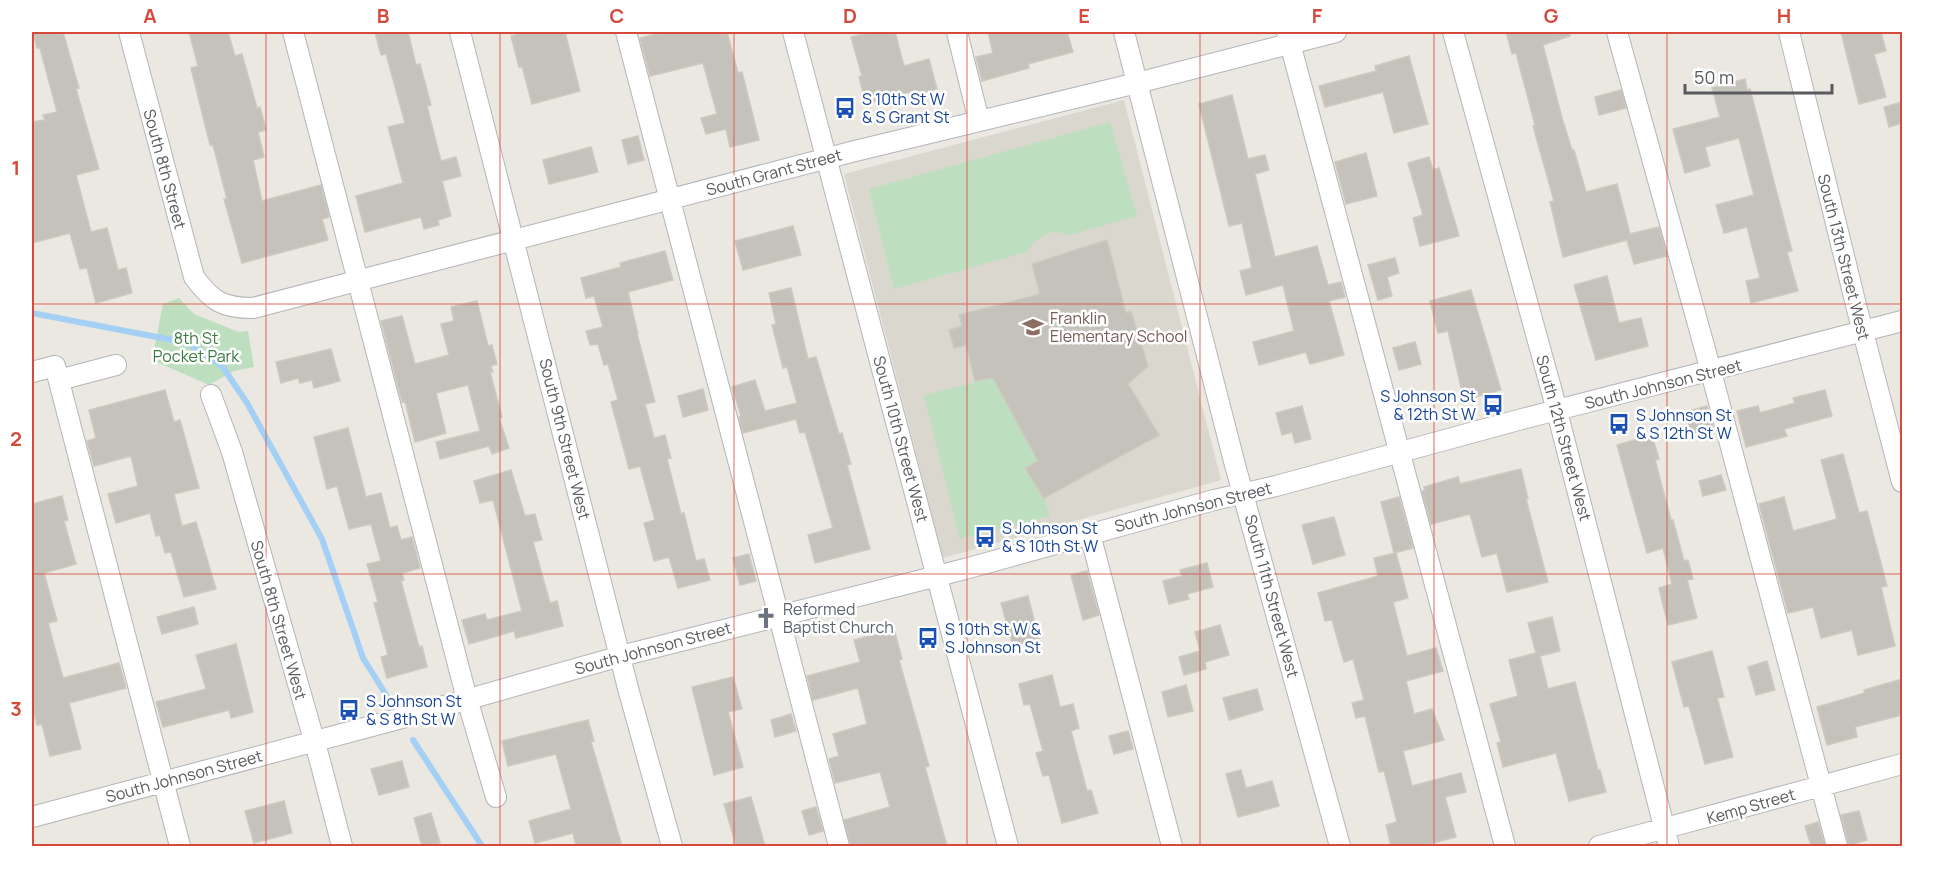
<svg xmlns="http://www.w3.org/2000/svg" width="1934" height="878" font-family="Manrope,sans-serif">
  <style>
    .education { fill: #dad7ce }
    .green { fill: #bedfbf }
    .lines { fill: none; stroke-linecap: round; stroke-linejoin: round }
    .stream { stroke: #a5d0f5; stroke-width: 6 }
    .building { fill: #c5c2bc; stroke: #cec9bf; stroke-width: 1.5 }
    .minor-casing { stroke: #b3b5b9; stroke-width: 22 }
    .minor { stroke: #fff; stroke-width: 20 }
    .grid { fill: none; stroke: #d54a3b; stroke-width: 1.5; stroke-opacity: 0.55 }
    .labels { text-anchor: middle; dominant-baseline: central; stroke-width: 5; stroke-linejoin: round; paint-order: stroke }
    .transit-label { font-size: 16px; fill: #164399; stroke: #fff; text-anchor: start }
    .street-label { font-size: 16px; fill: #595b5f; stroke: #fff }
    .education-label { font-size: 16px; fill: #785e54; stroke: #fff; text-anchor: start }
    .park-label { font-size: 16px; fill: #3c7b40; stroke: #fff }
    .worship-label { font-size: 16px; fill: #5b616d; stroke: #fff; text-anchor: start }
    .neatline { fill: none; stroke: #d54a3b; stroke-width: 2 }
    .grid-label { font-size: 20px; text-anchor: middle; font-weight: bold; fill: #d54a3b }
  </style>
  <rect width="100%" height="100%" fill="#eae8e0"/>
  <!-- education -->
  <path class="education" d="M 1124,100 L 1221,480 L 943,558 L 844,174 Z"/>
  <!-- green -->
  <path class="green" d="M 1110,122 L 1137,216 L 1070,235 L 1053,231 L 1034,242 L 1027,252 L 894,289 L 869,189 Z
    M 179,298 L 194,314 L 239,332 L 248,331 L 254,367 L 234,371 L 209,385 L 152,360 L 163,304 Z
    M 993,378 L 1038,461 L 1025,469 L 1044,498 L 1050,516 L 960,539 L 924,395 Z"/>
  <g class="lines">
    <!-- stream -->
    <path class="stream" d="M 32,313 L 188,343 L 222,366 L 247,403 L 322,539 L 363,658 L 388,698
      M 413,740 L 482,846"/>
  </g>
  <!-- building -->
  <path class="building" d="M 33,32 L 63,32 L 79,88 L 76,89 L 99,169 L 76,175 L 91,232 L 107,228 L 118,270 L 126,268 L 132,293 L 96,303 L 87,268 L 80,269 L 70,233 L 32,243 L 32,122 L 45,120 L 43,115 L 57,112 L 40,48 L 37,48 Z
    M 189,32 L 228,32 L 235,56 L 242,54 L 257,108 L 260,107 L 266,130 L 258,132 L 264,157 L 253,160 L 262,201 L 321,185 L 329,217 L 322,219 L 328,240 L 242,263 L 224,199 L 227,199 L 213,145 L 210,145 L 191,68 L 198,66 Z
    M 375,32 L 408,32 L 416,65 L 420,64 L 431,105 L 427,106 L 441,161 L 456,157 L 461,176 L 442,181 L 451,216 L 438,220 L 439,225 L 424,229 L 421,217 L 365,232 L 356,196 L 403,183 L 388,127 L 405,123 L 386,54 L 381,55 Z
    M 525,32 L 565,32 L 580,91 L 532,104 L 522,66 L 519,67 L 511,36 Z
    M 665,32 L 727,32 L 738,73 L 742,72 L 759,140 L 730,147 L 726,129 L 706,134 L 701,118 L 717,114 L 703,63 L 650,76 L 640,38 Z
    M 871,32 L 895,32 L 904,66 L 929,59 L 937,89 L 911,96 L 909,92 L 866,104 L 859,77 L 862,76 L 851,37 Z
    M 988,32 L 1067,32 L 1073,52 L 1028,64 L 1029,68 L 982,81 L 976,57 L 993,53 Z
    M 1506,32 L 1570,32 L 1570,36 L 1543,45 L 1562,118 L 1572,150 L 1574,150 L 1586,192 L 1617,184 L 1630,234 L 1659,227 L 1667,256 L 1634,264 L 1627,240 L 1563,257 L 1550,202 L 1554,201 L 1533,126 L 1535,125 L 1516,53 L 1512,54 Z
    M 1841,32 L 1881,32 L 1886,51 L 1874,54 L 1886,97 L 1859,104 Z
    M 1409,56 L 1428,124 L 1394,133 L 1383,92 L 1325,107 L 1319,86 L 1376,71 L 1375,66 Z
    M 1745,79 L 1747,90 L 1750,89 L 1792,251 L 1787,252 L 1798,291 L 1751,303 L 1746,281 L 1760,278 L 1747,227 L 1724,233 L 1716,205 L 1754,195 L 1739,138 L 1705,147 L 1710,166 L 1685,173 L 1673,129 L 1720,117 L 1712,88 Z
    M 1621,90 L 1626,108 L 1599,115 L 1595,97 Z
    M 1232,95 L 1248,159 L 1265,155 L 1269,170 L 1255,174 L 1275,257 L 1317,246 L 1328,285 L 1341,282 L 1345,297 L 1329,301 L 1344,355 L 1310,364 L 1306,352 L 1259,365 L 1253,342 L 1294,331 L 1283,285 L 1246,295 L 1240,271 L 1252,268 L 1242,223 L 1229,226 L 1199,104 Z
    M 1902,102 L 1902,123 L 1889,127 L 1884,107 Z
    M 638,136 L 644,160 L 628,164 L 622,140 Z
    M 591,147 L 598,172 L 549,184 L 543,160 Z
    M 1366,153 L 1377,196 L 1346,204 L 1335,162 Z
    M 1429,157 L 1433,170 L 1439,168 L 1459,236 L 1420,246 L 1413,218 L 1423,215 L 1408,163 Z
    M 793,226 L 801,255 L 743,270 L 735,241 Z
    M 1107,240 L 1126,313 L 1131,311 L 1148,366 L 1128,384 L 1159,435 L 1044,498 L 1025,468 L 1038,461 L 993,378 L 975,381 L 966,345 L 954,348 L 949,330 L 962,326 L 959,315 L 1040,294 L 1032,264 Z
    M 665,251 L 673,280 L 628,292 L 638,334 L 637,334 L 655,402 L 645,404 L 654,438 L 665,435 L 671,458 L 667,459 L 681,514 L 684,513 L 696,561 L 704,559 L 710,580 L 678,588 L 669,557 L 654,561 L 644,523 L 655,520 L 640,466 L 629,469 L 611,402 L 618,400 L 608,364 L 604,365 L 598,344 L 590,345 L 586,331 L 603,327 L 594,296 L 586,298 L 581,278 L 621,267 L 620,263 Z
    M 1395,258 L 1399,273 L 1387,277 L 1392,296 L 1378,300 L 1368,265 Z
    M 1607,276 L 1619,323 L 1641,318 L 1648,346 L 1596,360 L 1574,285 Z
    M 791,288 L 808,359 L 816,357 L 839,434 L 842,433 L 851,464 L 847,465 L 870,549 L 815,563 L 808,535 L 833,528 L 805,432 L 800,433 L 796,419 L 743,433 L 739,417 L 741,416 L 732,387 L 755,380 L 765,411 L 797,403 L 787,367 L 783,368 L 772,325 L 776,324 L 769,293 Z
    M 1471,290 L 1501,390 L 1464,400 L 1448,331 L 1438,333 L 1430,301 Z
    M 477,301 L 488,346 L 492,345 L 497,364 L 491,366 L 493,372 L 490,372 L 502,417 L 499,418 L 509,448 L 492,454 L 489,446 L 440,459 L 436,442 L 480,431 L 468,385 L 436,393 L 446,433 L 415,442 L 405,401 L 402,402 L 381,321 L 402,316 L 415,364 L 449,355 L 441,324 L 454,321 L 451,307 Z
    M 1415,342 L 1421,364 L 1399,370 L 1393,348 Z
    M 331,349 L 340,381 L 314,388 L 312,380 L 300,383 L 298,378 L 281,383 L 276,362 Z
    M 703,389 L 708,410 L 683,417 L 678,396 Z
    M 165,390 L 174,422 L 180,420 L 199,488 L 174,494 L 182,526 L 196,522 L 216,589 L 184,597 L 171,552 L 165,553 L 160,535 L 156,536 L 150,513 L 116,523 L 108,494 L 138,486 L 131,456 L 94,466 L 87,441 L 96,438 L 89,410 Z
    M 1825,390 L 1832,416 L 1784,429 L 1787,436 L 1746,447 L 1737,411 L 1758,406 L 1760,413 L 1795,403 L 1793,398 Z
    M 1302,406 L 1311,439 L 1295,443 L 1292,432 L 1282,435 L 1276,413 Z
    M 1707,406 L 1714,430 L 1691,436 L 1685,412 Z
    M 348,428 L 366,497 L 381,493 L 390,528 L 397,526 L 401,540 L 412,537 L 420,568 L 402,573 L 404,580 L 401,581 L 419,647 L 422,646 L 427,667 L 387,678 L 381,657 L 388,655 L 374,603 L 378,602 L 367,564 L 381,561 L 371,524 L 349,529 L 337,486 L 327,489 L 314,437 Z
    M 1652,435 L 1659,459 L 1655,460 L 1671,520 L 1673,520 L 1684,561 L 1688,560 L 1693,579 L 1687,580 L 1697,618 L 1668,625 L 1659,588 L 1672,584 L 1663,548 L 1647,553 L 1617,445 Z
    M 1843,454 L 1859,513 L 1867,511 L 1887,586 L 1881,587 L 1895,646 L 1858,655 L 1852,630 L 1821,638 L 1813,607 L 1788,613 L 1759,504 L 1784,497 L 1793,531 L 1837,519 L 1821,460 Z
    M 1521,469 L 1528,499 L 1526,499 L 1548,582 L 1507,592 L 1497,553 L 1482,557 L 1470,514 L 1431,524 L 1422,491 L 1425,490 L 1424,487 L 1458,477 L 1460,484 Z
    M 511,470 L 525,516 L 535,514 L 542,540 L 533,542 L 550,603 L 557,601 L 563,626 L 516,638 L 514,631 L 469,644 L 462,620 L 485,614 L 487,620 L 522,611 L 493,500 L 480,503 L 474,481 Z
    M 1721,475 L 1726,490 L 1703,496 L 1699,481 Z
    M 62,496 L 68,520 L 64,521 L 76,564 L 44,573 L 57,621 L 48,623 L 63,678 L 119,663 L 126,688 L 69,703 L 81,749 L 50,756 L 42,724 L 37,725 L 32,705 L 32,504 Z
    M 1399,497 L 1413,548 L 1394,553 L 1381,502 Z
    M 1334,517 L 1345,555 L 1313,564 L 1302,525 Z
    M 1396,553 L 1408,598 L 1393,602 L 1407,656 L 1436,648 L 1443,671 L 1406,681 L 1414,714 L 1432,709 L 1444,740 L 1403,751 L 1412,786 L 1461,773 L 1466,792 L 1445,797 L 1456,837 L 1422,846 L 1391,846 L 1386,825 L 1397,822 L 1384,771 L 1379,772 L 1365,716 L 1356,718 L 1352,703 L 1364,700 L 1353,659 L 1344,662 L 1332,620 L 1325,621 L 1318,593 L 1378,576 L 1374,558 Z
    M 749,554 L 756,581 L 740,585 L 733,558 Z
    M 1207,563 L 1213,587 L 1187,594 L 1189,599 L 1169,604 L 1163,581 L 1182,576 L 1180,570 Z
    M 1087,571 L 1099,615 L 1083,620 L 1071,575 Z
    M 1028,596 L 1039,639 L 1013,646 L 1001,603 Z
    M 194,607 L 198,624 L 162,634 L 157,617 Z
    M 1552,617 L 1560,651 L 1540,656 L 1548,689 L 1575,682 L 1598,770 L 1600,770 L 1606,792 L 1569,801 L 1556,753 L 1503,767 L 1497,743 L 1501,742 L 1490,704 L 1518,696 L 1509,660 L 1536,653 L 1528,623 Z
    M 1220,625 L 1229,655 L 1205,662 L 1206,669 L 1184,675 L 1179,657 L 1200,651 L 1195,632 Z
    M 894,629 L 902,659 L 899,660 L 929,766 L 925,767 L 947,846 L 851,846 L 844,820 L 890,807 L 880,772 L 835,783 L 829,759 L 839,756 L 833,734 L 867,724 L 858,688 L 813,700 L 807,676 L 860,662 L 854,640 Z
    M 236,644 L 253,712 L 231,718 L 229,710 L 163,727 L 156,702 L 206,689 L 196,655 Z
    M 1712,651 L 1724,697 L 1717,698 L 1733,757 L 1705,764 L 1689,706 L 1684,707 L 1672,662 Z
    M 1767,661 L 1775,690 L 1756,695 L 1748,667 Z
    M 1052,675 L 1060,707 L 1073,704 L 1079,728 L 1071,731 L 1087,791 L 1091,790 L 1098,813 L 1062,823 L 1049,775 L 1043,776 L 1036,753 L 1043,751 L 1030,704 L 1024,705 L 1019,684 Z
    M 733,677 L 742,709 L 728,712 L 743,767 L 714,775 L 692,687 Z
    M 1902,679 L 1902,715 L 1855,727 L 1857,737 L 1827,745 L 1817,707 L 1865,693 L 1864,690 Z
    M 1186,685 L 1193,711 L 1168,717 L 1162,692 Z
    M 1257,689 L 1263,710 L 1229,720 L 1223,698 Z
    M 791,714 L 796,731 L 775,737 L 771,720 Z
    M 588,720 L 594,741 L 591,742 L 622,846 L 576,846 L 573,833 L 535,843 L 529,821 L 571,809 L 556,754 L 508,766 L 502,741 Z
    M 1128,731 L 1133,749 L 1114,754 L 1109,736 Z
    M 402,761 L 409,787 L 379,795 L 371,769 Z
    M 1241,770 L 1246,788 L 1272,781 L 1279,806 L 1238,817 L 1226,774 Z
    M 751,797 L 765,846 L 736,846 L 724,804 Z
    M 284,801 L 292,833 L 254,843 L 245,811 Z
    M 816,807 L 823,831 L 809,835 L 802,811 Z
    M 1859,811 L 1867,840 L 1849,845 L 1841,815 Z
    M 431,813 L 440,843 L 422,846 L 414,818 Z
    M 1818,822 L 1825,846 L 1811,846 L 1805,826 Z"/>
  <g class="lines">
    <defs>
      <path id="minor" d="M 129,32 L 194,277 C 212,301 222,308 253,308 L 855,151 L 1137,83 L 1336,32
        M 293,32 L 467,699 L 496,797
        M 460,32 L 629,692 L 672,846
        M 626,32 L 839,846
        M 793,32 L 1008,846
        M 957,32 L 979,121
        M 1124,32 L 1235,465 L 1340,846
        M 1287,32 L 1505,846
        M 1453,32 L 1552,392 L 1669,846
        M 1617,32 L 1706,353 L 1837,846
        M 1789,32 L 1857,309 L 1902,482
        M 32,372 L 55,366 L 180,846
        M 59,380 L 116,365
        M 211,395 L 232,452 L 320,761 L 342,846
        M 1090,534 L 1172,846
        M 32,817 L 398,719 L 621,656 L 965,569 L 1214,500 L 1276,486 L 1522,419 L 1902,321
        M 1599,846 L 1902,764"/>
    </defs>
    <!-- minor casing -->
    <use href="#minor" class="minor-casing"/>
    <!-- minor -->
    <use href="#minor" class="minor"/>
  </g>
  <!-- grid -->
  <path class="grid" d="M 266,32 L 266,846M 500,32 L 500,846M 734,32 L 734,846M 967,32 L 967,846M 1200,32 L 1200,846M 1434,32 L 1434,846M 1667,32 L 1667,846M 32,304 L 1902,304M 32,574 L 1902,574"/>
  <!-- icons -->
  <defs>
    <symbol id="bus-bare" viewBox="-9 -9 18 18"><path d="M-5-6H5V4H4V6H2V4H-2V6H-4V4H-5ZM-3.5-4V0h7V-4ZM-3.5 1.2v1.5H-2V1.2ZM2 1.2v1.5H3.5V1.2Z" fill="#1a4fb4" stroke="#fff" stroke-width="2.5" paint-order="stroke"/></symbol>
    <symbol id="school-bare" viewBox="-9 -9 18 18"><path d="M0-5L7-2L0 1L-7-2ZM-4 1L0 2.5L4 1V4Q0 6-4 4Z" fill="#8d6e63" stroke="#fff" stroke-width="2.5" paint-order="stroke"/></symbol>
    <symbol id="church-bare" viewBox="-9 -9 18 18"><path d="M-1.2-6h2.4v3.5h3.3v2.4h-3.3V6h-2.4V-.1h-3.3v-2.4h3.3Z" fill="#6b7280" stroke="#fff" stroke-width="2.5" paint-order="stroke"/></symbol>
  </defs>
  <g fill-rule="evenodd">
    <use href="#bus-bare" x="830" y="93" width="30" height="30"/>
    <use href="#school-bare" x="1018" y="312" width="30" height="30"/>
    <use href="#bus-bare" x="1478" y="390" width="30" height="30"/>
    <use href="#bus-bare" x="1604" y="409" width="30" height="30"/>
    <use href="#bus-bare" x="970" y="522" width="30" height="30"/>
    <use href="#church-bare" x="751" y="603" width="30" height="30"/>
    <use href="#bus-bare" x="913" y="623" width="30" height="30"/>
    <use href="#bus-bare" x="334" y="695" width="30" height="30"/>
  </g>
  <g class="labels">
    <!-- transit labels -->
    <g class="transit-label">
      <text x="862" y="99">S 10th St W<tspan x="862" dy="18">&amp; S Grant St</tspan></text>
      <text x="1476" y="396" text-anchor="end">S Johnson St<tspan x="1476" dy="18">&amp; 12th St W</tspan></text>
      <text x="1636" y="415">S Johnson St<tspan x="1636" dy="18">&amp; S 12th St W</tspan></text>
      <text x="1002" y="528">S Johnson St<tspan x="1002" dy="18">&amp; S 10th St W</tspan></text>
      <text x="945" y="629">S 10th St W &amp;<tspan x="945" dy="18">S Johnson St</tspan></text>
      <text x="366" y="701">S Johnson St<tspan x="366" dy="18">&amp; S 8th St W</tspan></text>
    </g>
    <!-- street labels -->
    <g class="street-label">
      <text transform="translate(165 169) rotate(75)">South 8th Street</text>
      <text transform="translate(774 172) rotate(-15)">South Grant Street</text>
      <text transform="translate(1844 257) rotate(76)">South 13th Street West</text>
      <text transform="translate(1663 384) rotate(-14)">South Johnson Street</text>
      <text transform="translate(1564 438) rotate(75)">South 12th Street West</text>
      <text transform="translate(565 439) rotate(76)">South 9th Street West</text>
      <text transform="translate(901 439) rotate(75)">South 10th Street West</text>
      <text transform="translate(1193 507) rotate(-14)">South Johnson Street</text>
      <text transform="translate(1272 596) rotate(75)">South 11th Street West</text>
      <text transform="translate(279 620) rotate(74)">South 8th Street West</text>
      <text transform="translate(653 648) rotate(-15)">South Johnson Street</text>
      <text transform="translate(184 776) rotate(-15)">South Johnson Street</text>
      <text transform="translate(1751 806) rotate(-16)">Kemp Street</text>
    </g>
    <!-- education labels -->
    <g class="education-label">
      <text x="1050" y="318">Franklin<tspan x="1050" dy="18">Elementary School</tspan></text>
    </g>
    <!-- park labels -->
    <g class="park-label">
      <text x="196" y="338">8th St<tspan x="196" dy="18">Pocket Park</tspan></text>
    </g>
    <!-- worship labels -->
    <g class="worship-label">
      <text x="783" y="609">Reformed<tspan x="783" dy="18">Baptist Church</tspan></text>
    </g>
  </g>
  <!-- border -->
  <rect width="1934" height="878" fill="none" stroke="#ffffff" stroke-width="66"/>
  <!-- scale -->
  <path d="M1685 84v9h147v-9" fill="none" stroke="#595b5f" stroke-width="3"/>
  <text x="1694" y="84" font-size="18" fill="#595b5f" stroke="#ffffff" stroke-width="4.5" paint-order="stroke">50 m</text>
  <rect x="33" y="33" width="1868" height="812" class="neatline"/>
  <g class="grid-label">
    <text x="150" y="23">A</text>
    <text x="383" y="23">B</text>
    <text x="617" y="23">C</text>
    <text x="850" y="23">D</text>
    <text x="1084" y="23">E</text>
    <text x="1317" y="23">F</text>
    <text x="1551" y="23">G</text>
    <text x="1784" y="23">H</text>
    <text x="16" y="175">1</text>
    <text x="16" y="446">2</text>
    <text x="16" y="716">3</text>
  </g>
</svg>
